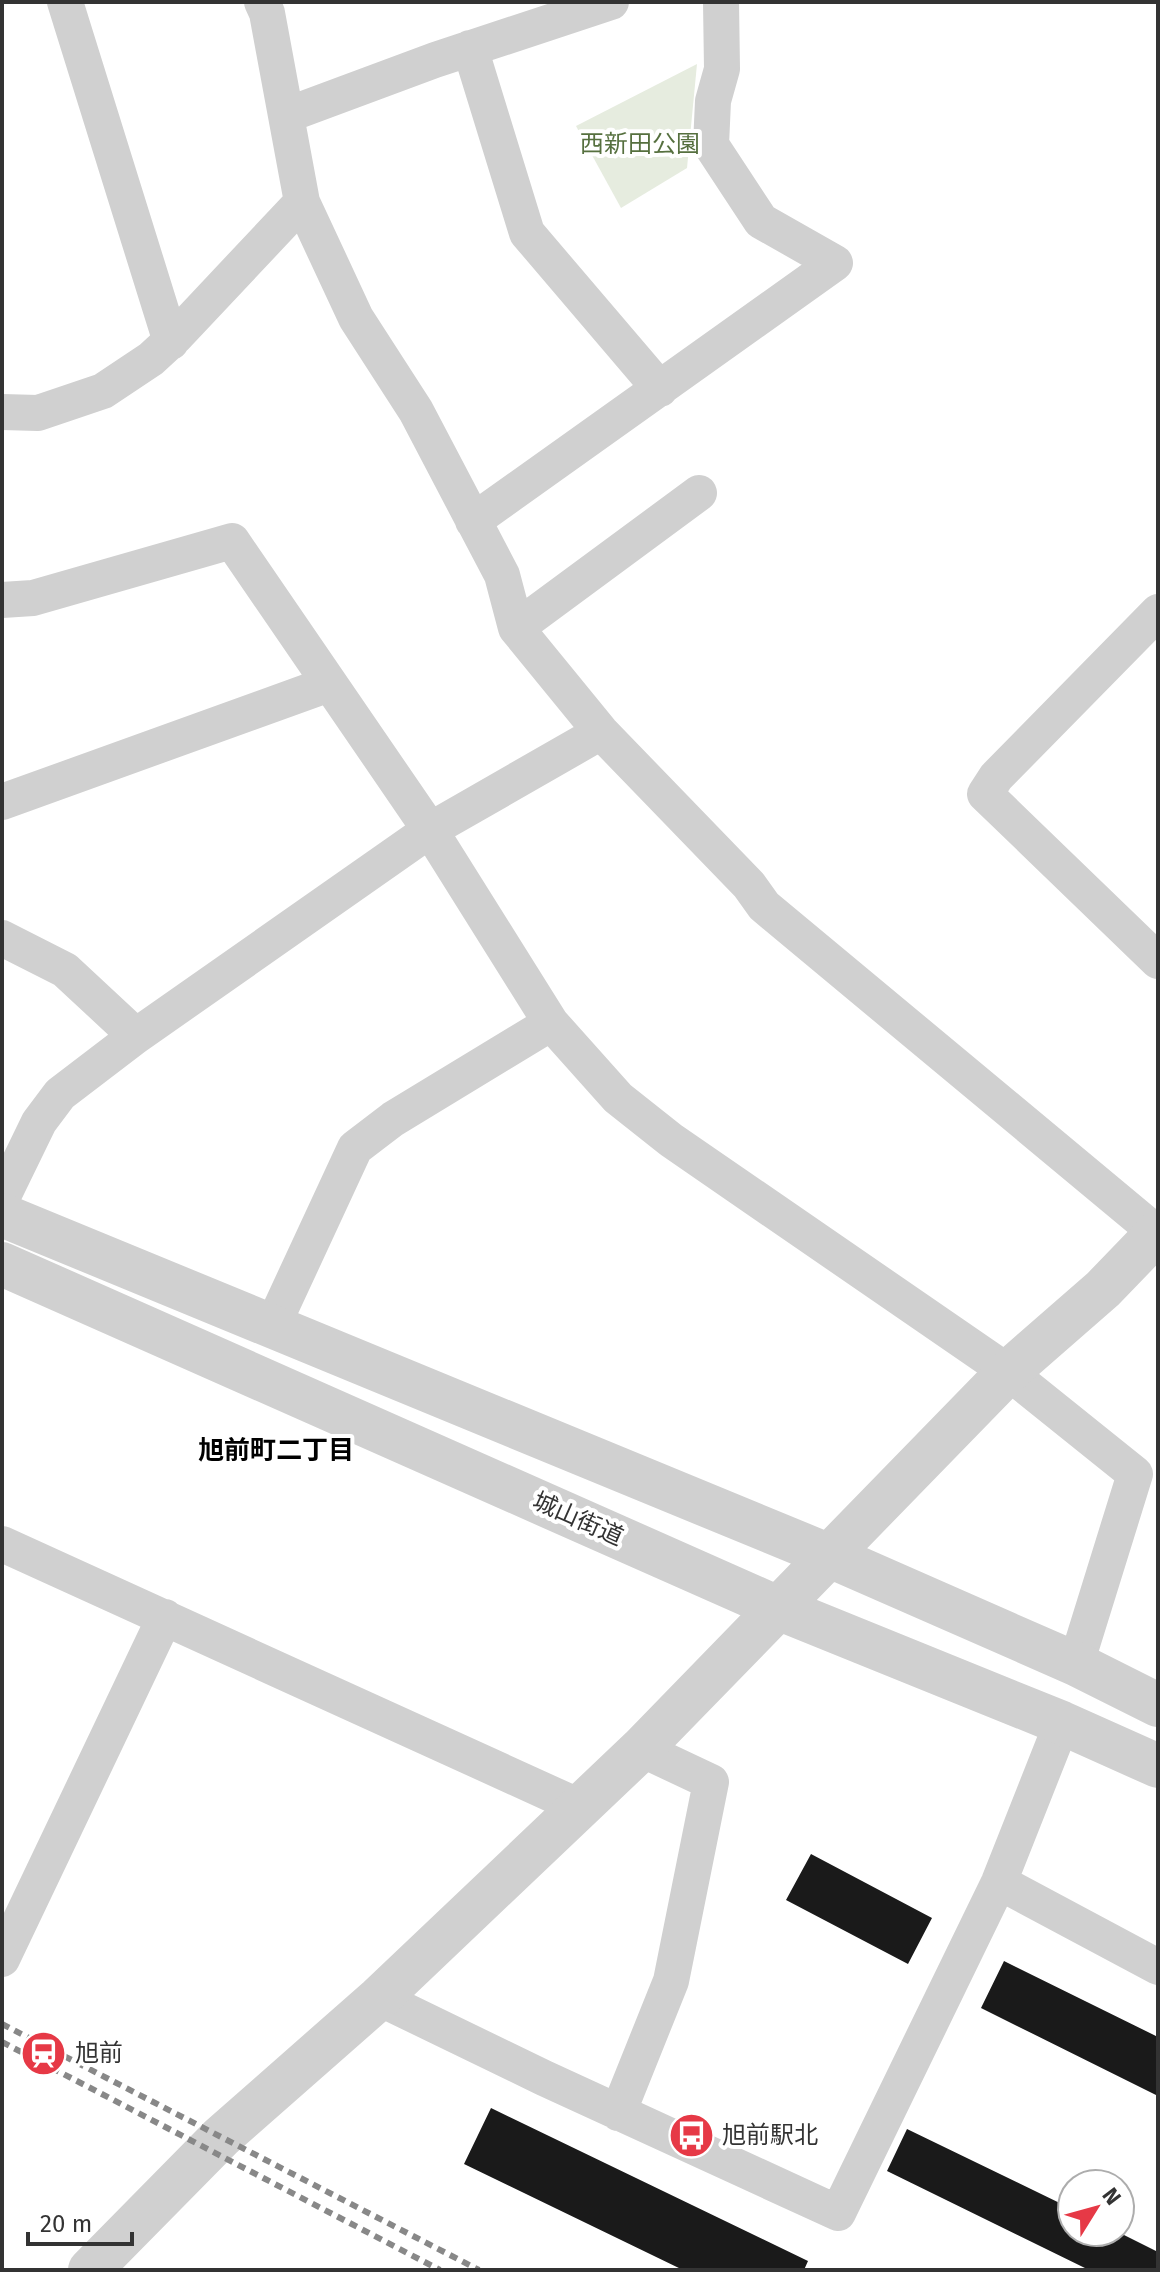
<svg xmlns="http://www.w3.org/2000/svg" width="1160" height="2272" font-family="'Fira Sans','Noto Sans JP',sans-serif">
  <style>
    .green { fill: #e6ecdf }
    .building { fill: #1a1a1a }
    .lines { fill: none; stroke-linecap: round; stroke-linejoin: round }
    .minor { stroke: #d0d0d0; stroke-width: 36 }
    .tertiary { stroke: #d0d0d0; stroke-width: 44 }
    .rail { stroke: #888; stroke-width: 6; stroke-dasharray: 8 6; stroke-linecap: butt }
    .labels { text-anchor: middle; dominant-baseline: central; stroke-width: 8; stroke-linejoin: round; paint-order: stroke }
    .park-label { font-size: 24px; fill: #56703f; stroke: #fff }
    .street-label { font-size: 24px; fill: #333; stroke: #fff }
    .poi-label { font-size: 24px; fill: #333; stroke: #fff; text-anchor: start }
    .neighbourhood-label { font-size: 26px; font-weight: bold; fill: #000; stroke: #fff }
  </style>
  <rect width="100%" height="100%" fill="#fff"/>
  <!-- green -->
  <path class="green" d="M 697,64 L 687,168 L 621,208 L 576,126 Z"/>
  <!-- building -->
  <path class="building" d="M 811,1854 L 932,1918 L 908,1964 L 786,1900 Z
    M 1004,1961 L 1158,2037 L 1158,2096 L 981,2008 Z
    M 491,2108 L 808,2261 L 804,2270 L 683,2270 L 464,2164 Z
    M 907,2129 L 1072,2209 L 1072,2232 L 1118,2232 L 1158,2252 L 1158,2270 L 1089,2270 L 887,2171 Z"/>
  <g class="lines">
    <!-- minor -->
    <path class="minor" d="M 65,2 L 171,342
      M 262,2 L 267,13 L 302,202 L 356,318 L 416,411 L 502,575 L 516,628 L 601,732 L 749,885 L 764,906 L 1158,1234
      M 470,48 L 527,233 L 660,389
      M 287,115 L 435,60 L 611,2
      M 2,412 L 38,413 L 103,391 L 151,359 L 176,336 L 302,202
      M 473,521 L 835,263 L 761,221 L 711,145 L 713,101 L 722,69 L 721,2
      M 2,600 L 33,598 L 232,541 L 430,830 L 551,1023 L 618,1098 L 671,1140 L 1008,1372 L 1135,1474 L 1076,1664
      M 1158,612 L 996,777 L 985,794 L 1158,961
      M 516,628 L 699,493
      M 2,802 L 329,684
      M 2,938 L 65,970 L 136,1036
      M 2,1198 L 39,1122 L 60,1094 L 136,1036 L 430,830 L 601,732
      M 272,1327 L 355,1148 L 393,1119 L 551,1023
      M 2,1544 L 580,1807
      M 999,1882 L 1158,1967
      M 2,1959 L 165,1617
      M 379,1998 L 544,2078 L 838,2213 L 999,1882 L 1062,1723
      M 618,2113 L 671,1981 L 711,1782 L 641,1749"/>
    <!-- tertiary -->
    <path class="tertiary" d="M 2,1215 L 830,1556 L 1076,1664 L 1158,1705
      M 2,1264 L 778,1608 L 1062,1723 L 1158,1766
      M 90,2270 L 221,2137 L 379,1998 L 641,1749 L 1008,1372 L 1103,1289 L 1157,1233"/>
    <!-- rail -->
    <path class="rail" d="M 2,2024 L 479,2270
      M 2,2042 L 440,2270"/>
  </g>
  <!-- icons -->
  <defs>
    <symbol id="station-disc" viewBox="-11 -11 22 22"><circle r="9.5" fill="#e63946" stroke="#fff"/><path d="M-3-6H3Q5-6 5-4V2Q5 4 3 4L4.5 6H3L1.5 4h-3L-3 6H-4.5L-3 4Q-5 4-5 2V-4Q-5-6-3-6ZM-3.5-4v3h7v-3ZM-3.5 1v1.5H-2V1ZM2 1v1.5H3.5V1Z" fill="#fff"/></symbol>
    <symbol id="bus-disc" viewBox="-11 -11 22 22"><circle r="9.5" fill="#e63946" stroke="#fff"/><path d="M-5-6H5V4H4V6H2V4H-2V6H-4V4H-5ZM-3.5-4V0h7V-4ZM-3.5 1.2v1.5H-2V1.2ZM2 1.2v1.5H3.5V1.2Z" fill="#fff"/></symbol>
  </defs>
  <g fill-rule="evenodd">
    <use href="#station-disc" x="18" y="2028" width="51" height="51"/>
    <use href="#bus-disc" x="666" y="2110" width="51" height="51"/>
  </g>
  <g class="labels">
    <!-- park labels -->
    <g class="park-label">
      <text x="640" y="144">西新田公園</text>
    </g>
    <!-- street labels -->
    <g class="street-label">
      <text transform="translate(578 1519) rotate(24)">城山街道</text>
    </g>
    <!-- poi labels -->
    <g class="poi-label">
      <text x="75" y="2053">旭前</text>
      <text x="722" y="2135">旭前駅北</text>
    </g>
    <!-- neighbourhood labels -->
    <g class="neighbourhood-label">
      <text x="276" y="1450">旭前町二丁目</text>
    </g>
  </g>
  <!-- border -->
  <rect width="1160" height="2272" fill="none" stroke="#333333" stroke-width="8"/>
  <!-- north arrow -->
  <g transform="translate(1096 2208) rotate(53)"><circle r="38" fill="#ffffff" stroke="#adadad" stroke-width="2"/>
  <path d="M0-6L14 30L0 20L-14 30Z" fill="#e63946"/>
  <text y="-12" font-size="22" font-weight="bold" text-anchor="middle" fill="#333333">N</text>
  </g>
  <!-- scale -->
  <path d="M28 2232v12h104v-12" fill="none" stroke="#333333" stroke-width="4"/>
  <text x="40" y="2232" font-size="24" fill="#333333" stroke="#ffffff" stroke-width="6" paint-order="stroke">20 m</text>
</svg>
